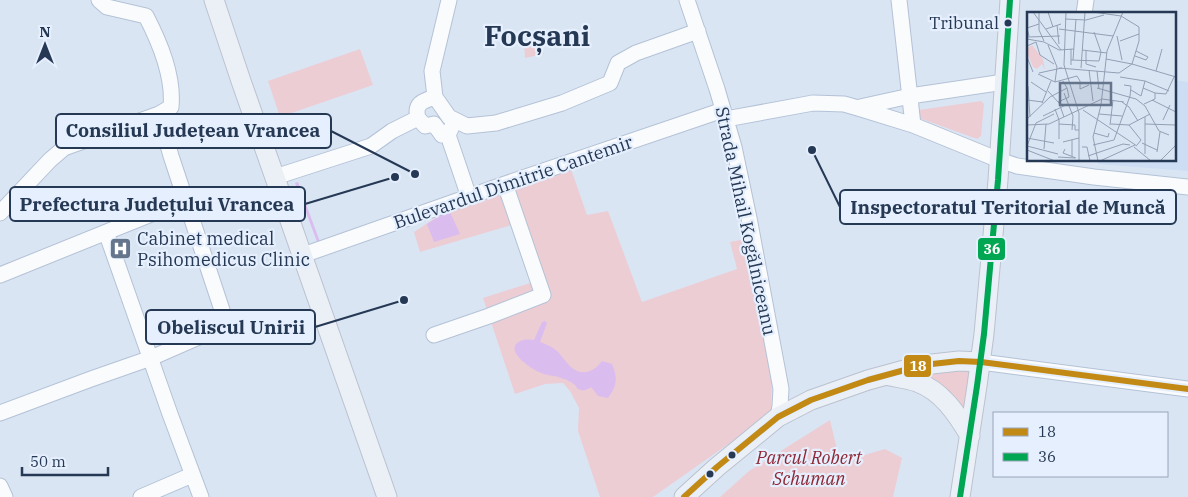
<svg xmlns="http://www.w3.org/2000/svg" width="1188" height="497" font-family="'IBM Plex Serif',serif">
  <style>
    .built { fill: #ccddf4 }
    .green { fill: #eccdd4 }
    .water { fill: #dbbcef }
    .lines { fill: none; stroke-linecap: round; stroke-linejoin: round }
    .minor-casing { stroke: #b4c2d6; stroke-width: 17 }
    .major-casing { stroke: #bac2cf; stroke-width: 21 }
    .minor { stroke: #f9fbfd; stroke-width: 15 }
    .major { stroke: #ebeff6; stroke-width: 19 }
    .bus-1-casing { stroke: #e5effd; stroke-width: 10 }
    .bus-2-casing { stroke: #e5effd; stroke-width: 10 }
    .bus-1 { stroke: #c28a15; stroke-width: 6 }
    .bus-2 { stroke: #00a651; stroke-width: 6 }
    .bus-dot { fill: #253854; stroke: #e5effd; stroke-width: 2 }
    .labels { text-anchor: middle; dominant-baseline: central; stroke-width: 4.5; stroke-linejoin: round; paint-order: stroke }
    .bus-label { font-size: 17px; fill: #253854; stroke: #e5effd; text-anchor: end }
    .street-label { font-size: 18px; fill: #253854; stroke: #e5effd }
    .poi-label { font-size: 18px; fill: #253854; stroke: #e5effd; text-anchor: start }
    .park-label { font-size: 18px; font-style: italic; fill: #8e2836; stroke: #e5effd }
    .town-label { font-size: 28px; font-weight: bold; fill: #253854; stroke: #e5effd }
    .inset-road { fill: none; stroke: #92a0b4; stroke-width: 1 }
    .view { fill: #64758c; fill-opacity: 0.15; stroke: #64758c; stroke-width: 2.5 }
    .inset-edge { fill: none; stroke: #253854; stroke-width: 2.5 }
    .leader { fill: none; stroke: #253854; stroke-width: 2 }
    .callout-dot { fill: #253854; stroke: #e5effd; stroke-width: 2 }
    .callout { fill: #e5effd; stroke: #253854; stroke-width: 2 }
    .callout-label { font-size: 19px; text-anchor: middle; font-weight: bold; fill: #253854 }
    .line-badge { stroke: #e5effd; stroke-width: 2 }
    .badge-label { font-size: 14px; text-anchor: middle; font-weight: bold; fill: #fff }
  </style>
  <rect width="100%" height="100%" fill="#dae5f4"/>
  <!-- built -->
  <path class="built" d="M 1174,80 L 1188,82 L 1188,171 L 1098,164 L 1098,160 L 1174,160 Z"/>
  <!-- green -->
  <path class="green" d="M 540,42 L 544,54 L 525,58 L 524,44 Z
    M 360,49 L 373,85 L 280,117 L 268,81 Z
    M 981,101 L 984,104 L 981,136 L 977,139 L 919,118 L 919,110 Z
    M 570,166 L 587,215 L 608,211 L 642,302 L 737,269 L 730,242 L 745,239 L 760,307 L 772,376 L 771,414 L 653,497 L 600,497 L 578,431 L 579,408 L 570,391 L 563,383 L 545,384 L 515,394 L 483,298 L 533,282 L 512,225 L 420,252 L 414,232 L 450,208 Z
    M 981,362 L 970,436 L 918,382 L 923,365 Z
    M 830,420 L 840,462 L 885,449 L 902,458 L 893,497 L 720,497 L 749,471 Z"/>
  <!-- water -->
  <path class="water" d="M 298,182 L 320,242 L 319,247 L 295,183 Z
    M 449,210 L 460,234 L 434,242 L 427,224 Z
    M 545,321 L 547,323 L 540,342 C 546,344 553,347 558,352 C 566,360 572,374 586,372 C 593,371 598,366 602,361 L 612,364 C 618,378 617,386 608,398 L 598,396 L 591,387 C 589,389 584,391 581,390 C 576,389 578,388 575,385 C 572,382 565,379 561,378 C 554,375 546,376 539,372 C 530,368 500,348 523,340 C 526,339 531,340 534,340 L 542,322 Z"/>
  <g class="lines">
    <defs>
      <path id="minor" d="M 449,0 L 432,71 L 435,97 L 449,117 L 467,126 L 496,123 L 562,103 L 610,83 L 618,63 L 636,53 L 698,31
        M 687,0 L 717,89 L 734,147 L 749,218 L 781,389 L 780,406 L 778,417
        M 899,0 L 913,125
        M 1084,14 L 1086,0
        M 860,107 L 910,96 L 1004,82
        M 418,118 L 425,126 L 434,124 L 442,135 L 448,135
        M 726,119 L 813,103 L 844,104 L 858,108 L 913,125 L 999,160 L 1017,166 L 1094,177 L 1188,187
        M 455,120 L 448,135 L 469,197
        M 275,177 L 371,146 L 392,131 L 418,118 C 414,103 423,101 435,97
        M 0,213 L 50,160 L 64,148 L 159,114 L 171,107 C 174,76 160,43 146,16 L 107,7 L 99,0
        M 106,232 L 170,414 L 201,497
        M 303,255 L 505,184 L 723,110
        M 0,275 L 186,200
        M 434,335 L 489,316 L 543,295 L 505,184
        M 981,362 L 1188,389
        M 0,413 L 91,379 L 151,358 L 215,330 L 223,322 L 222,310 L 171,156 L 159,114
        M 0,486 L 5,497
        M 141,497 L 192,475"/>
      <path id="major" d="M 214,0 L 241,81 L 387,497
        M 890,376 C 899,378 909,379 917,382 C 942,391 957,414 970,436
        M 684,497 L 717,467 L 778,417 L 811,400 L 868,380 L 923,365 L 959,361 L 981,362
        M 960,497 L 977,386 L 984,334 L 998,180 L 1010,0"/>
    </defs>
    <!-- minor casing -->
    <use href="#minor" class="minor-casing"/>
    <!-- major casing -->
    <use href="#major" class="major-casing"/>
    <!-- minor -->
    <use href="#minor" class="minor"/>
    <!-- major -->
    <use href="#major" class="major"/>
    <defs>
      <path id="bus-1" d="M 684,497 L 717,467 L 778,417 L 811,400 L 868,380 L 923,365 L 959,361 L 981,362 L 1188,389"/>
      <path id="bus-2" d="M 960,497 L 977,386 L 984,334 L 998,180 L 1010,0"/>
    </defs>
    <!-- bus-1 casing -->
    <use href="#bus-1" class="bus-1-casing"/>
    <!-- bus-2 casing -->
    <use href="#bus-2" class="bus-2-casing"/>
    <!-- bus-1 -->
    <use href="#bus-1" class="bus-1"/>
    <!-- bus-2 -->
    <use href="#bus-2" class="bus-2"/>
  </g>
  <!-- icons -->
  <defs>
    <symbol id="hospital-square" viewBox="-11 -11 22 22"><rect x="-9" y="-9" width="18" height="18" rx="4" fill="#64758c" stroke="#e5effd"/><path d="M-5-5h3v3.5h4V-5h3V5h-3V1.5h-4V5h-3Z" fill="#fff"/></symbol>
  </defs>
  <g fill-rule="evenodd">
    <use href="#hospital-square" x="108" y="236" width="25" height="25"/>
  </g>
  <!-- markers -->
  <g class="bus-dot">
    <circle cx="1008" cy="23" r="4.5"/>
    <circle cx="732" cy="455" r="4.5"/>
    <circle cx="710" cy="474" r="4.5"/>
  </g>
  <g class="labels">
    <!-- bus labels -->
    <g class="bus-label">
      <text x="999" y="23">Tribunal</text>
    </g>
    <!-- street labels -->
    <g class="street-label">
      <text transform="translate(513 182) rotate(-19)">Bulevardul Dimitrie Cantemir</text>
      <text transform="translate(746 221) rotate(78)">Strada Mihail Kogălniceanu</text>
    </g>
    <!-- poi labels -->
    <g class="poi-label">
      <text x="137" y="238">Cabinet medical<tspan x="137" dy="21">Psihomedicus Clinic</tspan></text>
    </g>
    <!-- park labels -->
    <g class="park-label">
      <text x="809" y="457">Parcul Robert<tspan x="809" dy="21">Schuman</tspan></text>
    </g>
    <!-- town labels -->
    <g class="town-label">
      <text x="537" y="35">Focșani</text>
    </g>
  </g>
  <!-- overview -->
  <g transform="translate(1027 12)">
    <rect width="149" height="149" fill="#dae5f4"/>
    <path d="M 5,33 L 16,47 L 18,58 L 15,52 L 10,57 L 6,55 L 0,41 L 0,36 Z" fill="#eccdd4"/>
    <path class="inset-road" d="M 6,0 L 34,38M 12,0 L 12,18 L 17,29M 21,0 L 26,15M 39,0 L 37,53 L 52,101 L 52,149M 66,0 L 94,4 L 112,15 L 112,29 L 105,52 L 79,47M 38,7 L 59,8 L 77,3M 30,13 L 32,32M 19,17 L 34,12M 32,17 L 86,24M 2,24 L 0,16 L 12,12M 90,24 L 95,48M 0,25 L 33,24M 0,27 L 17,30 L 32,38 L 47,37M 93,29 L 112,22M 21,33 L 30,55 L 28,70M 0,34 L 9,30 L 13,43 L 27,52M 44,37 L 44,53M 55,38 L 80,41M 59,38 L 59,52 L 69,55M 108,44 L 119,48 L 121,45 L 109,39M 0,45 L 6,60M 44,48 L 72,49 L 74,40 L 67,20M 46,48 L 49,7M 32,56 L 92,61 L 105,52 L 149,65M 54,56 L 58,0M 62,58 L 66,89M 70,59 L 72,77M 129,59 L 135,37M 12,61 L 35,56M 11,62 L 28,70 L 50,64 L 53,69M 93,65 L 118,69 L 142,79M 53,69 L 53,77 L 62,73M 4,70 L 19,80M 1,74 L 3,105M 70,76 L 109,87 L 118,94 L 132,119 L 142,123M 116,76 L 128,81 L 139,82 L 147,65M 104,78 L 114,84 L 118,69M 21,79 L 32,91 L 37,105M 37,81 L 46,104 L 45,118M 75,87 L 97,90M 0,88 L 16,90M 125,88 L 149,100M 31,90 L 42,85 L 40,76M 95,90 L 102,95 L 111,109M 15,91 L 24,69M 117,92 L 128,87 L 128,81M 28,97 L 32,108 L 32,127M 56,98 L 110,134M 72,102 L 95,104M 16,104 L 41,92M 118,105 L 118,142M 0,107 L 23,85 L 40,76 L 36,69M 136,108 L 143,93M 32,112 L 48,113 L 48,118 L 52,118M 84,112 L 102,113 L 123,102M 118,112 L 149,113M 0,113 L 22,112 L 75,87M 83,113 L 86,88M 102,113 L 114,128 L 110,133M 67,121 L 81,125 L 82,121M 0,126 L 27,131M 45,128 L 45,144M 87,128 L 103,84 L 104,74 L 97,73M 36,130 L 52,126M 115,131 L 130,138M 66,133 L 87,128M 0,134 L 9,111 L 27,102M 0,134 L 31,142M 55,135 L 60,135 L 63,149M 107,135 L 124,149M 17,137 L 19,112M 38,137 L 36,141 L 49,146M 0,138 L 28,149M 130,140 L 133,120M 61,144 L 96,132 L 103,133M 31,145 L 48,146M 71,149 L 66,125 L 74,93 L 80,39 L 96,0M 73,149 L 108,133M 133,149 L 149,133"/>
    <path class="view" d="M 33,71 L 84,71 L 84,93 L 33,93 Z"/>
    <rect width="149" height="149" class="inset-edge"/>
  </g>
  <!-- callouts -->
  <path class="leader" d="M415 174L331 131M395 177L305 204M812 150L840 207M404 300L315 327"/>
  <g class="callout-dot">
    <circle cx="415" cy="174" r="5"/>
    <circle cx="395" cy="177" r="5"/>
    <circle cx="812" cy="150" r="5"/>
    <circle cx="404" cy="300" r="5"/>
  </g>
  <g class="callout">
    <rect x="56" y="114" width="275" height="34" rx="5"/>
    <rect x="10" y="187" width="295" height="34" rx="5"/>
    <rect x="840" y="190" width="336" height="34" rx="5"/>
    <rect x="146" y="310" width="169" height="34" rx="5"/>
  </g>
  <g class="callout-label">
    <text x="193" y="137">Consiliul Județean Vrancea</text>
    <text x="157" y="211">Prefectura Județului Vrancea</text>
    <text x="1008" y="214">Inspectoratul Teritorial de Muncă</text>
    <text x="231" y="334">Obeliscul Unirii</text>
  </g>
  <g class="line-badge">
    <rect x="977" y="237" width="29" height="24" rx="5" fill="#00a651"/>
    <rect x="903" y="354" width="29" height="24" rx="5" fill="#c28a15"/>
  </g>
  <g class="badge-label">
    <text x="992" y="254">36</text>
    <text x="918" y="371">18</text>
  </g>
  <!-- legend -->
  <rect x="993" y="412" width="175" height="65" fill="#e5effd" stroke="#98a6b9"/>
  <rect x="1003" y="428" width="25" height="8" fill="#c28a15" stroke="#98a6b9"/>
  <text x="1038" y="437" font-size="15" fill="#253854">18</text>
  <rect x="1003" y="453" width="25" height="8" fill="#00a651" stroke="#98a6b9"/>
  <text x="1038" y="462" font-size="15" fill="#253854">36</text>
  <!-- north arrow -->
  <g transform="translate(45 45)" stroke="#e5effd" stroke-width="4" paint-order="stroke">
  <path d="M0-4L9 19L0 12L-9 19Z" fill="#253854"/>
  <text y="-8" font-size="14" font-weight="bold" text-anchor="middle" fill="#253854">N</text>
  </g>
  <!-- scale -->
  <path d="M22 467v8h86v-8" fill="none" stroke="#253854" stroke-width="2.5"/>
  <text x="30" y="467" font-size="15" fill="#253854" stroke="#e5effd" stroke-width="4" paint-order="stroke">50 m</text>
</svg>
